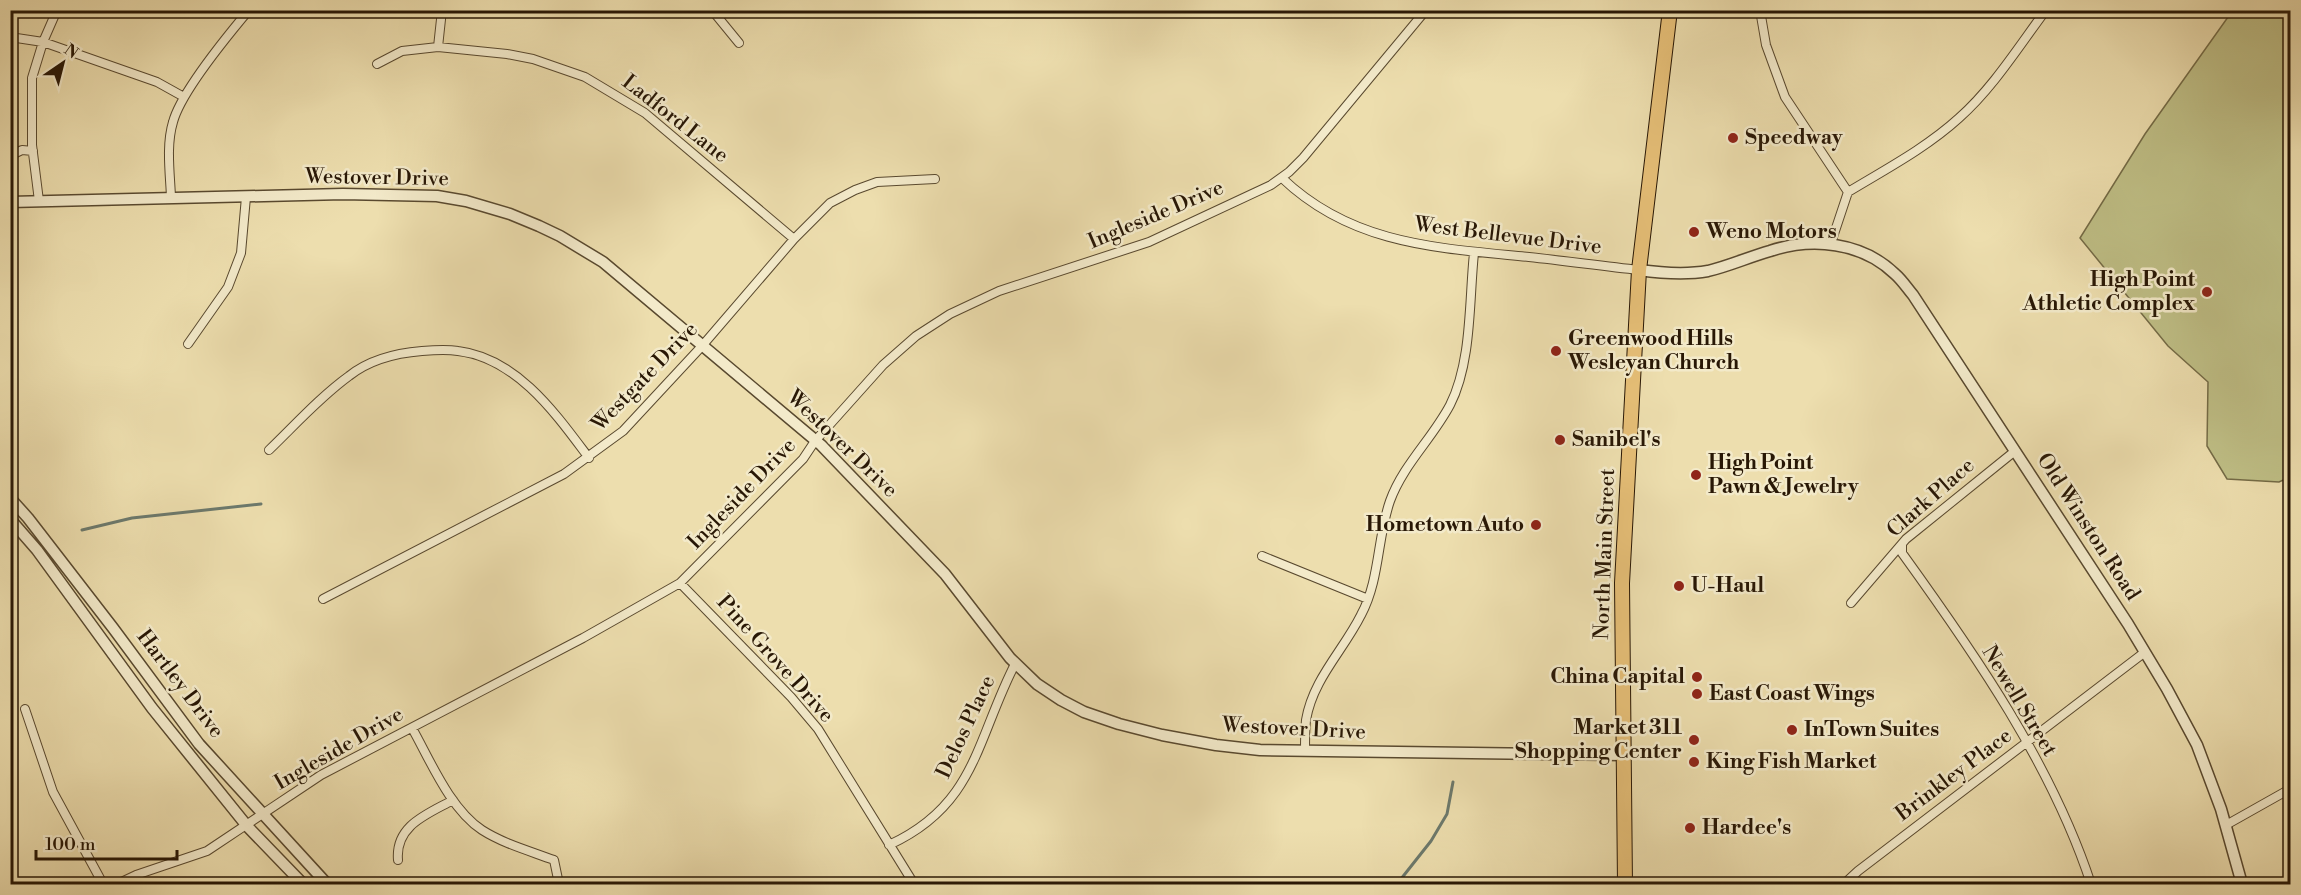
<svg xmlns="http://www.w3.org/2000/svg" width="2301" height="895" font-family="'Libre Bodoni',serif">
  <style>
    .green { fill: #bfbf86; stroke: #746b46; stroke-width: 1.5 }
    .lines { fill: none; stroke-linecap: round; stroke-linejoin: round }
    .stream { stroke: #6c796c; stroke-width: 3 }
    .minor-casing { stroke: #59492f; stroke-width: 10 }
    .tertiary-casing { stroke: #59492f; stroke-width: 13 }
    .primary-casing { stroke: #281705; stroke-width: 16 }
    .minor { stroke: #f3eaca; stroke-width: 8 }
    .tertiary { stroke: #f3eaca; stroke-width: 10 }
    .primary { stroke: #e6bf77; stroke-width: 14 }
    .poi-dot { fill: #8f2418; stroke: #f3eaca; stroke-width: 2 }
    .labels { text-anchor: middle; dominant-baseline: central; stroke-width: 5; stroke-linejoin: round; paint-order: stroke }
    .street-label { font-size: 21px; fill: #281705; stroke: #f3eaca }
    .poi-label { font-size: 21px; font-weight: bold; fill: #281705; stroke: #f3eaca; text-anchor: start }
  </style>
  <rect width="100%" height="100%" fill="#eddeae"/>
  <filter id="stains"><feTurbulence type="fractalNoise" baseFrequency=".00333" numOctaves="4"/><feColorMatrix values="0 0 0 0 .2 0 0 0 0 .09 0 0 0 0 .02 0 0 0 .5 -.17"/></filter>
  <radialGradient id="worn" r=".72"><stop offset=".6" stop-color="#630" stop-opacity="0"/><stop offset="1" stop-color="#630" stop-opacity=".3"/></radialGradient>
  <!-- green -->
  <path class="green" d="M 2233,10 L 2290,11 L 2290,477 L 2279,482 L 2227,479 L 2207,446 L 2208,382 L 2168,346 L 2080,238 L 2145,134 Z"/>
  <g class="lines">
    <!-- stream -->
    <path class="stream" d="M 82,530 L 132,518 L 261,504
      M 1397,884 L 1431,841 L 1447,814 L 1453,782"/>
    <defs>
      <path id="minor" d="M 712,10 L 739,43
        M 1760,10 L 1766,45 L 1785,97 L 1848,192 L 1831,243
        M 10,37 L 43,42 L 157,82 L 184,97
        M 438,47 L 442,10
        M 377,64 L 402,51 L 438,47 L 507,54 L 533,59 L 585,77 L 645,113 L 794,239
        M 10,156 L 22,150 L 33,151
        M 1282,178 C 1352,245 1438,248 1529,257 C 1566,261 1602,266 1639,270
        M 1848,192 C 1886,169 1926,148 1959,118 C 1993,88 2019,46 2046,10
        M 171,197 C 170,173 166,145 173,122 C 181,92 228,35 249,10
        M 39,201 L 32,145 L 32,78 L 43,42 L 57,10
        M 188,344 L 228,287 L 241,253 L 246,197
        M 269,450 C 295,425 320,397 349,376 C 369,360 397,353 422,351 C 434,350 446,349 458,351 C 517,358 556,414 589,458
        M 1902,545 L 1902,553 C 1975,654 2052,765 2091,884
        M 1262,556 L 1368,599
        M 680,583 L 791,697 L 818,729 L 914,884
        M 323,599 L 564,474 L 623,431 L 702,346 L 794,239 L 830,203 L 855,190 L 877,182 L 935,179
        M 1851,603 L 1906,539 L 2015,451
        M 25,709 L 53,792 L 103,884
        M 412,728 C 430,760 450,809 482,830 C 504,844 530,851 554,860 L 559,884
        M 1305,751 C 1305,741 1305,730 1306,720 C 1313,679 1343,651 1361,615 C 1380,580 1377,538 1390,501 C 1403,465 1432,439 1450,405 C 1472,362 1469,300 1474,253
        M 2226,825 L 2290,789
        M 889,845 C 976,805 976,740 1015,664
        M 398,860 C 395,825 428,814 453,800
        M 117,884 L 136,875 L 207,851 L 321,775 L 583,638 L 680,583 L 803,459 L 815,441 L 883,365 L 916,336 L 950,314 L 999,291 L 1149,242 L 1271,185 L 1289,172 L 1303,158 L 1426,10
        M 1844,884 L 1858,871 L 2145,652"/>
      <path id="tertiary" d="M 10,202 L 343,194 L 437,196 L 466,201 L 510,214 L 539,226 L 560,236 L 603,262 L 821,445 L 945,574 L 1010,658 L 1037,684 L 1061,700 L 1084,712 L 1119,724 L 1162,735 L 1216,745 L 1260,750 L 1623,755
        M 1639,270 C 1661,273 1685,275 1708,271 C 1729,266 1749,257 1770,251 C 1812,237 1862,242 1895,274 C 1902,280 1907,288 1913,295 L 2128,624 L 2167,689 L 2197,745 L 2221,809 L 2242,884
        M 10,498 L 28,518 L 113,628 L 199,744 L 327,884
        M 10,519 L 37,550 L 152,708 L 247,826 L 303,884"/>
      <path id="primary" d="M 1625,884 L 1622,583 L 1639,270 L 1670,10"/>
    </defs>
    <!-- minor casing -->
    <use href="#minor" class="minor-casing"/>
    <!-- tertiary casing -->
    <use href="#tertiary" class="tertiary-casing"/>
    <!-- primary casing -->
    <use href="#primary" class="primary-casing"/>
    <!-- minor -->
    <use href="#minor" class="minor"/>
    <!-- tertiary -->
    <use href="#tertiary" class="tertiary"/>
    <!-- primary -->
    <use href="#primary" class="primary"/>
  </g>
  <!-- markers -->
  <g class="poi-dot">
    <circle cx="1733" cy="138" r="6"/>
    <circle cx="1694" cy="232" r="6"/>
    <circle cx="2207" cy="292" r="6"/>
    <circle cx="1556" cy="351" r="6"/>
    <circle cx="1560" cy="440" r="6"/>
    <circle cx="1696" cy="475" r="6"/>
    <circle cx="1536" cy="525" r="6"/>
    <circle cx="1679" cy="586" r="6"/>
    <circle cx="1697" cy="677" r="6"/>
    <circle cx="1697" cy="694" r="6"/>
    <circle cx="1792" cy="730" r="6"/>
    <circle cx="1694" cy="740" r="6"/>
    <circle cx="1694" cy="762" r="6"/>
    <circle cx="1690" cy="828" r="6"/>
  </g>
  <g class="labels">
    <!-- street labels -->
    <g class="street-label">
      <text transform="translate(675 119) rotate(38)">Ladford Lane</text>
      <text transform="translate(377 178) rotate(1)">Westover Drive</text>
      <text transform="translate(1156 215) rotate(-23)">Ingleside Drive</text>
      <text transform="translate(1508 236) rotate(7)">West Bellevue Drive</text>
      <text transform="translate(645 377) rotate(-46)">Westgate Drive</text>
      <text transform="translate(842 444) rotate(44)">Westover Drive</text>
      <text transform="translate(742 494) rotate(-46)">Ingleside Drive</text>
      <text transform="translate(1931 498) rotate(-41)">Clark Place</text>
      <text transform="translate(2088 527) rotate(57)">Old Winston Road</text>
      <text transform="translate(1605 554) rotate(-88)">North Main Street</text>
      <text transform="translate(775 659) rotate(48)">Pine Grove Drive</text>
      <text transform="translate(180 684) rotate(53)">Hartley Drive</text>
      <text transform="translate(2019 701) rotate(59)">Newell Street</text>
      <text transform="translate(966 727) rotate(-65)">Delos Place</text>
      <text transform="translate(1294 729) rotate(3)">Westover Drive</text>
      <text transform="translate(339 749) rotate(-30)">Ingleside Drive</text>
      <text transform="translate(1954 775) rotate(-37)">Brinkley Place</text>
    </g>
    <!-- poi labels -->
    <g class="poi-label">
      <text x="1745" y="138">Speedway</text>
      <text x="1706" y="232">Weno Motors</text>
      <text x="2195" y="280" text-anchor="end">High Point<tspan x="2195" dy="24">Athletic Complex</tspan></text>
      <text x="1568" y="339">Greenwood Hills<tspan x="1568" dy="24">Wesleyan Church</tspan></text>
      <text x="1572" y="440">Sanibel's</text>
      <text x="1708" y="463">High Point<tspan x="1708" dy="24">Pawn &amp; Jewelry</tspan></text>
      <text x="1524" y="525" text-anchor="end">Hometown Auto</text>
      <text x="1691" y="586">U-Haul</text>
      <text x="1685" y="677" text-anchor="end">China Capital</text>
      <text x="1709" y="694">East Coast Wings</text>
      <text x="1682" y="728" text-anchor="end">Market 311<tspan x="1682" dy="24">Shopping Center</tspan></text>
      <text x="1804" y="730">InTown Suites</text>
      <text x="1706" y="762">King Fish Market</text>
      <text x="1702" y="828">Hardee's</text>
    </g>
  </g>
  <!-- margin -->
  <rect width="2301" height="895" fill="none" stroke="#eddeae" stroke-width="36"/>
  <rect x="12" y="12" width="2277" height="871" fill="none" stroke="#281705" stroke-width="3"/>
  <rect x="18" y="18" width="2265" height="859" fill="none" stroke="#281705" stroke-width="1.5"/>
  <!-- north arrow -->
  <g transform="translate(63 63) rotate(35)" stroke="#f3eaca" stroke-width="4.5" paint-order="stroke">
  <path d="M0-4.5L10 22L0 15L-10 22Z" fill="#281705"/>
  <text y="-9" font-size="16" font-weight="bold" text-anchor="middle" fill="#281705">N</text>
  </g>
  <!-- scale -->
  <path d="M36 850v9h141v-9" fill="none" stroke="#281705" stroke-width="3"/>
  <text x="45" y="850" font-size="18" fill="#281705" stroke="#f3eaca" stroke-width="4.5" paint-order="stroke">100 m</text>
  <rect width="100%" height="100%" filter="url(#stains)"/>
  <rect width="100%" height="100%" fill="url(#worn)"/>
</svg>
